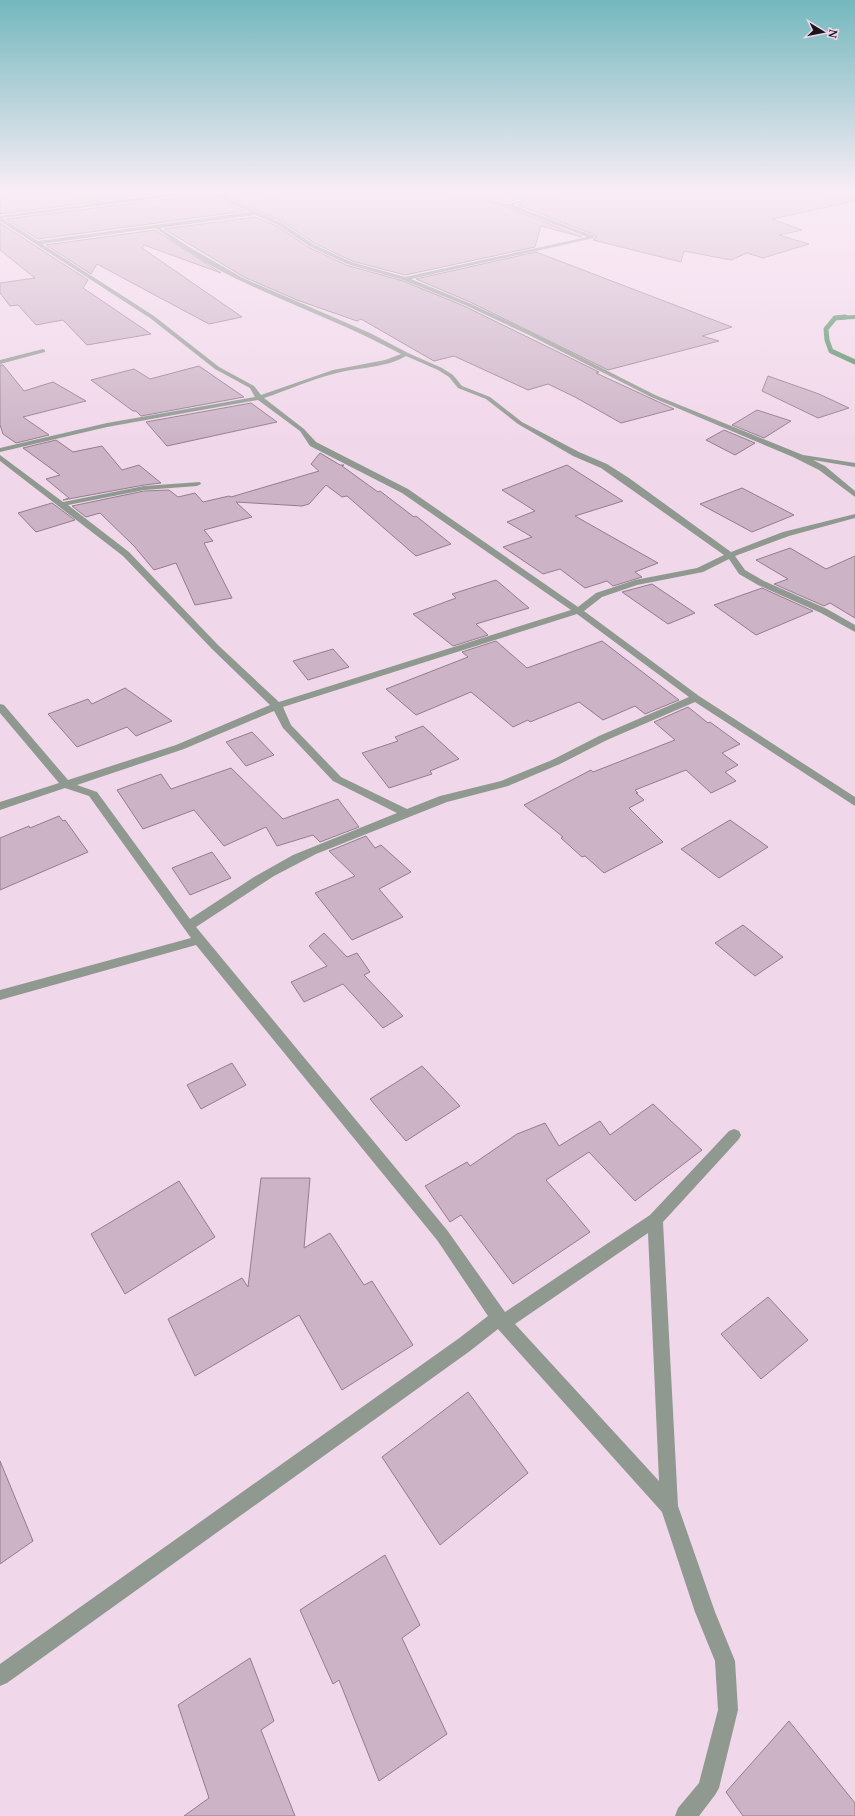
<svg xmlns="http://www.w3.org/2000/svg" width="855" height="1816" font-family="'Noto Serif',serif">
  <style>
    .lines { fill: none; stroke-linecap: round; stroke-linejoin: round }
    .stream-far1 { stroke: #4f8b60; stroke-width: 4 }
    .stream { stroke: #4f8b60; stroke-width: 5 }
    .building { fill: #ccb4c6; stroke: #947d8e }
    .minor { fill: #8f9990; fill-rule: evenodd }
  </style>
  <rect width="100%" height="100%" fill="#f1d7ea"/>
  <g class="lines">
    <!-- stream-far1 -->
    <path class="stream-far1" d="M 835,318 L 855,317"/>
    <!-- stream -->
    <path class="stream" d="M 845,317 L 835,318 L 826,329 L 827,340 L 831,351 L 855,362"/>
  </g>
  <!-- building -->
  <path class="building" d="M 106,189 L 191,189 L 103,200 L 80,190 Z
    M 248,189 L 256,189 L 267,194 L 297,189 L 433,189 L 434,190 L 507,207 L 582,237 L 541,226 L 535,247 L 405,275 L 352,261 L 314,243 L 283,222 L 221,194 Z
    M 448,189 L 557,189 L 508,202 Z
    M 570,189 L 807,189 L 855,197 L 855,201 L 772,219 L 802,230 L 779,235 L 809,244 L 763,258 L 747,253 L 731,260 L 684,251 L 681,262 L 593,240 L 596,238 L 595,235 L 518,205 Z
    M 69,190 L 93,202 L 0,214 L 0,192 Z
    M 206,194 L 245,211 L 38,239 L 6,219 Z
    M 255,217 L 277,226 L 308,247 L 346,265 L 403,281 L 464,306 L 599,372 L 596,373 L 674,409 L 621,423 L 575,397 L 548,384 L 528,390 L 454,356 L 434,361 L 361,319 L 357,321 L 297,300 L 244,277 L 164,229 Z
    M 0,223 L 88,280 L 83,288 L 151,334 L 87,345 L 63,320 L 36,325 L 18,305 L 10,306 L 0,293 L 0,283 L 35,278 L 0,250 Z
    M 155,230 L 221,273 L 144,245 L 142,248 L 242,317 L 209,324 L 97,264 L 91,274 L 46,245 Z
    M 536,252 L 732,327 L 702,336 L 719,341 L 608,370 L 470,302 L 416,279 Z
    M 0,365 L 3,365 L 24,391 L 53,382 L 86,401 L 23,417 L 49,435 L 16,443 L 3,434 L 0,425 Z
    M 199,366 L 244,397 L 141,416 L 136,411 L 133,411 L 91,380 L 134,369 L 150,379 Z
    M 768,376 L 819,394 L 849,408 L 818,418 L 762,391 Z
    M 251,403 L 277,422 L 167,446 L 146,422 Z
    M 757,410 L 791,421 L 764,438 L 732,425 Z
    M 724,430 L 755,443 L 735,455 L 706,440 Z
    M 56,440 L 73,452 L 102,446 L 122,470 L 139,465 L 161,483 L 144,485 L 63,500 L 69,498 L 46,479 L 60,475 L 23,448 Z
    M 320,453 L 340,465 L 344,465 L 342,466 L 378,492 L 380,491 L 414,517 L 416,516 L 451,544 L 416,556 L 347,496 L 342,497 L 326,485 L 309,504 L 302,506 L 236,502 L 252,517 L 204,530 L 213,541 L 204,543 L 232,598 L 195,605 L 176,563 L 154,570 L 134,546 L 100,513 L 86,517 L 72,506 L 144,491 L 169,490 L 178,497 L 195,493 L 203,502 L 229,496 L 231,497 L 319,471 L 311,464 Z
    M 567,465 L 623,501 L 575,516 L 658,563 L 635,572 L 642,577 L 613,586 L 607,581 L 585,588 L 560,569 L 543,574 L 503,547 L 532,537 L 507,522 L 535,511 L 502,490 Z
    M 742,488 L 794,515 L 752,532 L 700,504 Z
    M 52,503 L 75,520 L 36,532 L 18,513 Z
    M 790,548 L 826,569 L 855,556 L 855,618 L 830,603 L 824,606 L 774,584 L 788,579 L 756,560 Z
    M 496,580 L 529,608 L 476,624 L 488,635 L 453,646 L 413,614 L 456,598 L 452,594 Z
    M 652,584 L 695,613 L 668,624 L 622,592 Z
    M 762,588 L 813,611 L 756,635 L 714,605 Z
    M 496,641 L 527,668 L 602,641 L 679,700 L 645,714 L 635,706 L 603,720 L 579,702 L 530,722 L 528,720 L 513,727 L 471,692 L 416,715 L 386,689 L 468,657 L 462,652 Z
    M 333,649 L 349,667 L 308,680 L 293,661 Z
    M 125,688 L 172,721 L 136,736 L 127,727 L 77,747 L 48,714 L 88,699 L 92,704 Z
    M 688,707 L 708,723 L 710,722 L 740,744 L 722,753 L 738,765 L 725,772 L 736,781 L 711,793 L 686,770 L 635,790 L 638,793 L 636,793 L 644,800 L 629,808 L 663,842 L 604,873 L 585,856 L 582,857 L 561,838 L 563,837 L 524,805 L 591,770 L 593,772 L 675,740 L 654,722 Z
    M 423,726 L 459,759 L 430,771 L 432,774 L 389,788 L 362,753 L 398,741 L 395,737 Z
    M 252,732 L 274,755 L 246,766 L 226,742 Z
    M 231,768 L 283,819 L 338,799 L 359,827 L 320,842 L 313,835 L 277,846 L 266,827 L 224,846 L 194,810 L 143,829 L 117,790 L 161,774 L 171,789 Z
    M 59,816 L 63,821 L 65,820 L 88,852 L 0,890 L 0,838 L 29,826 L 30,828 Z
    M 730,820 L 768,847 L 719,878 L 681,849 Z
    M 366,836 L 375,848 L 381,845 L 411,872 L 379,889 L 403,917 L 352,940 L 315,893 L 355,876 L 329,851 Z
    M 212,852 L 231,878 L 190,895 L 172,868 Z
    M 743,925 L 783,957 L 755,976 L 715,943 Z
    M 324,933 L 347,957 L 357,953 L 370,972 L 364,975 L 403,1016 L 383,1028 L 343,984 L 304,1002 L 291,982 L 327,966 L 309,946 Z
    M 232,1063 L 246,1085 L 201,1109 L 187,1085 Z
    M 422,1066 L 460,1106 L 406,1141 L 370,1099 Z
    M 653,1104 L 702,1150 L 635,1201 L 589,1152 L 546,1180 L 590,1232 L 513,1284 L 461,1215 L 450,1222 L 425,1186 L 467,1162 L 470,1166 L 517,1134 L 545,1123 L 559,1146 L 600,1121 L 610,1135 Z
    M 261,1178 L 310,1178 L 304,1248 L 330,1233 L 364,1285 L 372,1281 L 413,1345 L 342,1390 L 299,1315 L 195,1376 L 168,1319 L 242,1278 L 248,1287 Z
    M 179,1181 L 215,1237 L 125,1294 L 91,1234 Z
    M 768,1297 L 808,1340 L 761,1379 L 721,1334 Z
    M 468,1392 L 528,1473 L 440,1545 L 382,1457 Z
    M 0,1461 L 33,1541 L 0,1564 Z
    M 385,1555 L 420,1625 L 402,1638 L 447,1734 L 379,1781 L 339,1680 L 333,1684 L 300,1610 Z
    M 250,1658 L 274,1721 L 261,1730 L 295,1816 L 184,1816 L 209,1798 L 178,1705 Z
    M 789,1721 L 855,1803 L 855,1816 L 743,1816 L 726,1792 Z"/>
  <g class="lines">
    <!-- minor -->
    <path class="minor" d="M 70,189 L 75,189 L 103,202 L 201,189 L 213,189 L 212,191 L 282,223 L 313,244 L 351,262 L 405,277 L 587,237 L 507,206 L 434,189 L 442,189 L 508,204 L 562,189 L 569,189 L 513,205 L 594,236 L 594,238 L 411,279 L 469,303 L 533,333 L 655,395 L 803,455 L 855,463 L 855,467 L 813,460 L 825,466 L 855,491 L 855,497 L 819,470 L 793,457 L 651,397 L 529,335 L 465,305 L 403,280 L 347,264 L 309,246 L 278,225 L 255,215 L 160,228 L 189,247 L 243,278 L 370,333 L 408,353 L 442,368 L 453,375 L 462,386 L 490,397 L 522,422 L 579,452 L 607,464 L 629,478 L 731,552 L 783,532 L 855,514 L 855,518 L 789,536 L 735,556 L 745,570 L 764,581 L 827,609 L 855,625 L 855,632 L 821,613 L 758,585 L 739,574 L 729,559 L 703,572 L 637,585 L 602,597 L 584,611 L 699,696 L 855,797 L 855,806 L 695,702 L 607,740 L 560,764 L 508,786 L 447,802 L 316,854 L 274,876 L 196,927 L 447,1230 L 505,1312 L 650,1215 L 729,1131 L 734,1129 L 739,1131 L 741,1135 L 739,1139 L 663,1222 L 678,1506 L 715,1612 L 735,1661 L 738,1710 L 719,1788 L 715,1795 L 699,1816 L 675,1816 L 678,1808 L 699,1783 L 718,1710 L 715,1661 L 695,1612 L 662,1512 L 498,1329 L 470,1351 L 7,1683 L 0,1686 L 0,1664 L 458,1339 L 488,1316 L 437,1240 L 196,945 L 0,1000 L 0,990 L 191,938 L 89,796 L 65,788 L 0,810 L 0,802 L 59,783 L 0,713 L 0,704 L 4,705 L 68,780 L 176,745 L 270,705 L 212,649 L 123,556 L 0,461 L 0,455 L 63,502 L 144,486 L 200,482 L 201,484 L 197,486 L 144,490 L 68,505 L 129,552 L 218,645 L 279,702 L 571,610 L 402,493 L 310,446 L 300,431 L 258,400 L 107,427 L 0,452 L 0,448 L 107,423 L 255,397 L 250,388 L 215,369 L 150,318 L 0,221 L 0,216 L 98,203 ZM 206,192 L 250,212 L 38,241 L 2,218 ZM 155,228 C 182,247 210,267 241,281 C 294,306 349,326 401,354 L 385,360 L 333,370 L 261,395 L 254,386 L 219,367 L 154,316 L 42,244 ZM 406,356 L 438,370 L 449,377 L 458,388 L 486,399 L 518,424 L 573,456 L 601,468 L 724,555 L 697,568 L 635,580 L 596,593 L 578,607 L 408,489 L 316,442 L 304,429 L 264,398 C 288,390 312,379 337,373 C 360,367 386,368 406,356 ZM 577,614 L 689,697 L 599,736 L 552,760 L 501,781 L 440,796 L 407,809 L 341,777 L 291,725 L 283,707 ZM 274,711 L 283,728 L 333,781 L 397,813 L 293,855 L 254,877 L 190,919 L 97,792 L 77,785 L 184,749 ZM 648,1233 L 659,1481 L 515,1324 Z
      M 43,349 L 45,350 L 45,352 L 0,364 L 0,360 Z"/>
  </g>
  <!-- sky -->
  <linearGradient id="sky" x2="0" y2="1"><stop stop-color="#73b8bd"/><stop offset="0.43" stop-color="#f9edf6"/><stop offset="1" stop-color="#f9edf6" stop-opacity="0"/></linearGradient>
  <rect width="855" height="443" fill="url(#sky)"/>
  <!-- north arrow -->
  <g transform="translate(823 32) rotate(100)" stroke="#f1d7ea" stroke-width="3" paint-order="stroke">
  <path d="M0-3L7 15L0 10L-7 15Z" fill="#1d151b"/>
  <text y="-6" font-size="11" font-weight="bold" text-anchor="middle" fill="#1d151b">N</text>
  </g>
</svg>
